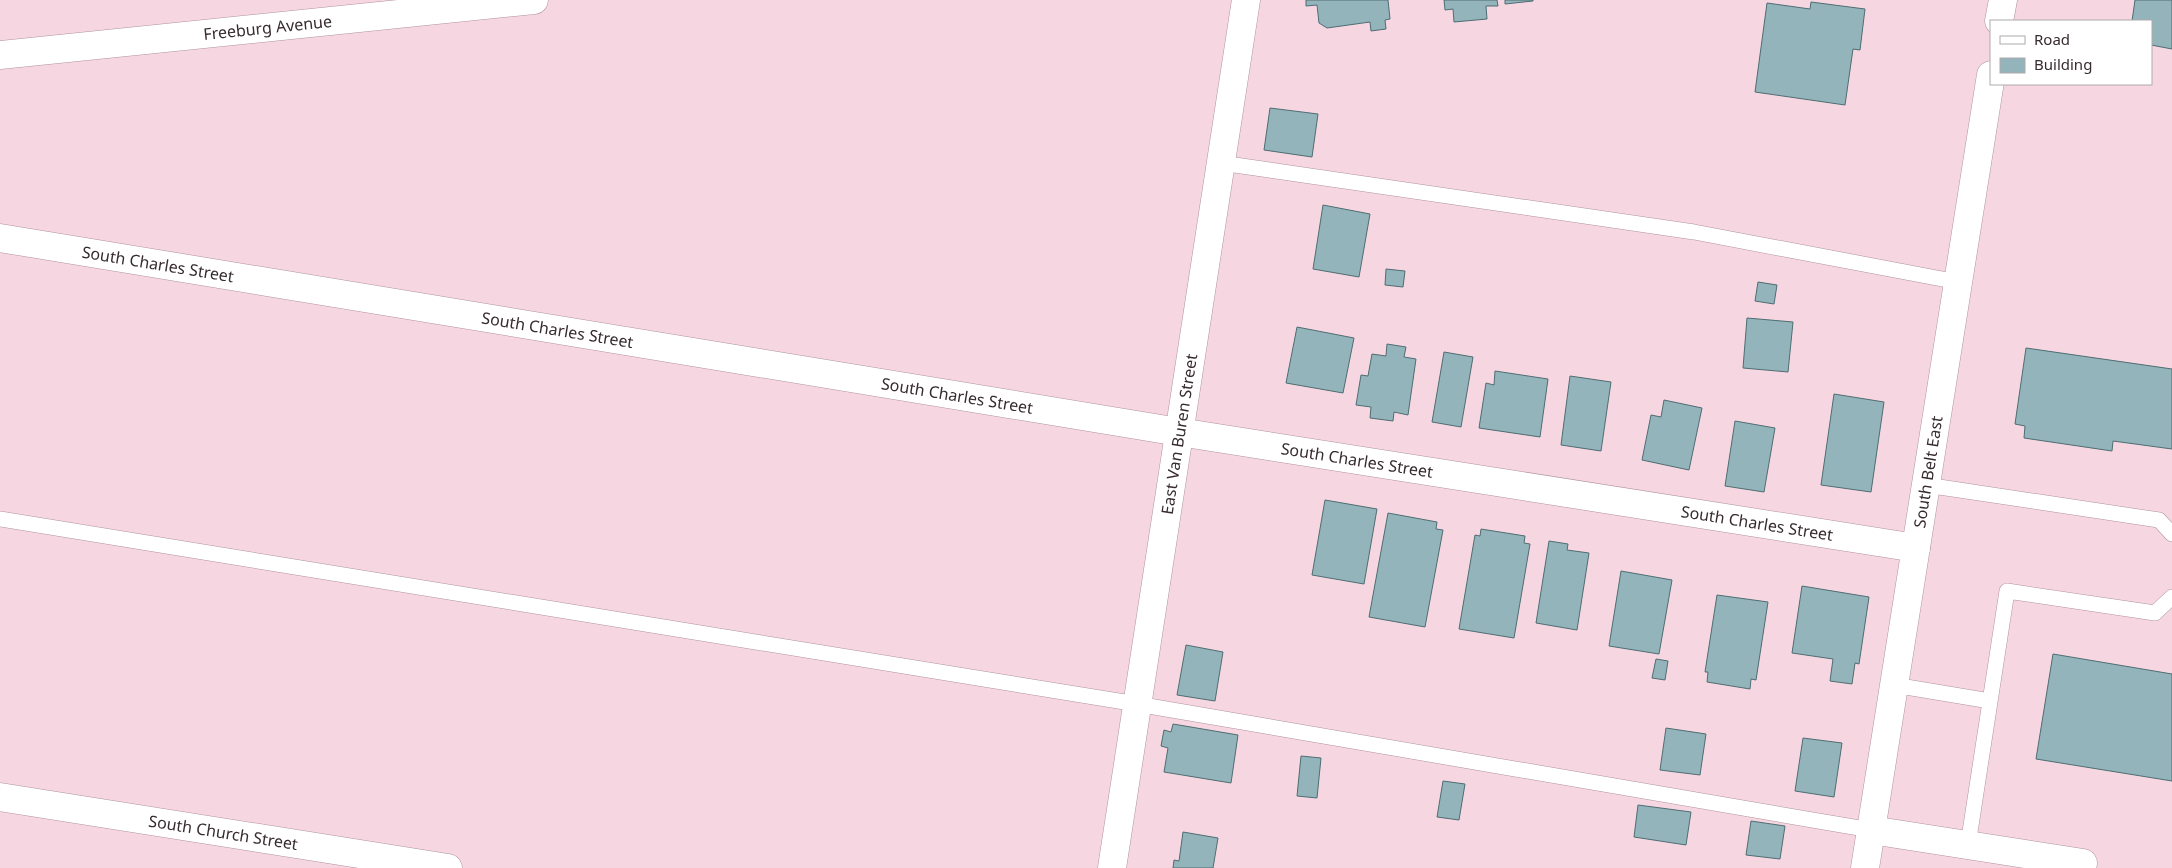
<svg xmlns="http://www.w3.org/2000/svg" width="2172" height="868" font-family="'Noto Sans',sans-serif">
  <style>
    .building { fill: #93b4ba; stroke: #4e6d72 }
    .lines { fill: none; stroke-linecap: round; stroke-linejoin: round }
    .lane-casing { stroke: #b0939d; stroke-width: 16 }
    .street-casing { stroke: #b0939d; stroke-width: 29 }
    .secondary-casing { stroke: #b0939d; stroke-width: 29 }
    .lane { stroke: #fff; stroke-width: 15 }
    .street { stroke: #fff; stroke-width: 28 }
    .secondary { stroke: #fff; stroke-width: 28 }
    .labels { text-anchor: middle; dominant-baseline: central; stroke-width: 4.5; stroke-linejoin: round; paint-order: stroke }
    .street-label { font-size: 16px; fill: #372b2f; stroke: #fff }
  </style>
  <rect width="100%" height="100%" fill="#f6d7e1"/>
  <!-- building -->
  <path class="building" d="M 1306,0 L 1388,0 L 1390,19 L 1385,20 L 1386,29 L 1371,31 L 1370,22 L 1327,28 L 1319,23 L 1317,5 L 1306,6 Z
    M 1444,0 L 1497,0 L 1498,6 L 1486,6 L 1487,19 L 1454,22 L 1453,9 L 1445,10 Z
    M 1505,0 L 1533,0 L 1533,1 L 1505,4 Z
    M 2135,0 L 2172,0 L 2172,49 L 2151,45 L 2151,21 L 2132,21 Z
    M 1811,2 L 1865,9 L 1860,50 L 1853,49 L 1845,105 L 1755,92 L 1767,3 L 1810,9 Z
    M 1270,108 L 1318,114 L 1312,157 L 1264,150 Z
    M 1323,205 L 1370,214 L 1359,277 L 1313,269 Z
    M 1386,269 L 1405,271 L 1403,287 L 1385,285 Z
    M 1758,282 L 1777,285 L 1774,304 L 1755,301 Z
    M 1747,318 L 1793,322 L 1788,372 L 1743,368 Z
    M 1297,327 L 1354,338 L 1343,393 L 1286,383 Z
    M 1387,344 L 1406,347 L 1404,357 L 1416,359 L 1408,415 L 1394,412 L 1393,421 L 1370,418 L 1371,407 L 1356,405 L 1361,375 L 1368,376 L 1372,354 L 1386,356 Z
    M 2026,348 L 2172,369 L 2172,449 L 2113,441 L 2112,451 L 2024,438 L 2025,426 L 2015,424 Z
    M 1444,352 L 1473,357 L 1461,427 L 1432,422 Z
    M 1495,371 L 1548,379 L 1540,437 L 1479,428 L 1486,383 L 1494,385 Z
    M 1570,376 L 1611,382 L 1601,451 L 1561,445 Z
    M 1834,394 L 1884,402 L 1871,492 L 1821,485 Z
    M 1664,400 L 1702,408 L 1689,470 L 1642,460 L 1651,415 L 1661,417 Z
    M 1735,421 L 1775,428 L 1764,492 L 1725,486 Z
    M 1325,500 L 1377,509 L 1364,584 L 1312,575 Z
    M 1388,513 L 1437,522 L 1436,529 L 1443,530 L 1425,627 L 1369,617 Z
    M 1481,529 L 1525,536 L 1524,543 L 1530,544 L 1514,638 L 1459,629 L 1475,535 L 1480,536 Z
    M 1549,541 L 1568,544 L 1567,550 L 1589,553 L 1577,630 L 1536,623 Z
    M 1621,571 L 1672,580 L 1659,654 L 1609,646 Z
    M 1802,586 L 1869,597 L 1859,664 L 1855,663 L 1852,684 L 1830,681 L 1833,659 L 1792,653 Z
    M 1717,595 L 1768,602 L 1756,680 L 1751,679 L 1750,689 L 1707,682 L 1708,672 L 1705,672 Z
    M 1186,645 L 1223,652 L 1215,701 L 1177,695 Z
    M 2053,654 L 2172,674 L 2172,781 L 2036,759 Z
    M 1656,659 L 1668,661 L 1665,680 L 1652,678 Z
    M 1173,724 L 1238,735 L 1231,783 L 1164,772 L 1168,748 L 1161,746 L 1164,730 L 1171,732 Z
    M 1666,728 L 1706,734 L 1700,775 L 1660,770 Z
    M 1803,738 L 1842,743 L 1834,797 L 1795,791 Z
    M 1301,756 L 1321,758 L 1317,798 L 1297,796 Z
    M 1443,781 L 1465,784 L 1459,820 L 1437,817 Z
    M 1638,805 L 1691,812 L 1686,845 L 1634,837 Z
    M 1751,821 L 1785,826 L 1780,859 L 1746,855 Z
    M 1183,832 L 1218,838 L 1213,868 L 1173,868 L 1174,860 L 1179,861 Z"/>
  <g class="lines">
    <defs>
      <path id="lane" d="M 1221,163 L 1694,232 L 1958,282
        M 1926,485 L 2159,520 L 2172,534
        M 0,519 L 1137,704 L 1871,830
        M 1894,685 L 1990,701
        M 1968,845 L 2007,591 L 2155,613 L 2172,597"/>
      <g id="street">
        <path id="s1" d="M 0,55 L 534,0"/>
        <path id="s2" d="M 0,238 L 1179,432 L 1916,548"/>
        <path id="s3" d="M 0,797 L 448,868"/>
        <path d="M 1871,830 L 2083,863"/>
        <path id="s4" d="M 1112,868 L 1246,0"/>
      </g>
      <g id="secondary">
        <path d="M 1999,21 L 2003,0"/>
        <path id="s5" d="M 1865,868 L 1991,75"/>
      </g>
    </defs>
    <!-- lane casing -->
    <use href="#lane" class="lane-casing"/>
    <!-- street casing -->
    <use href="#street" class="street-casing"/>
    <!-- secondary casing -->
    <use href="#secondary" class="secondary-casing"/>
    <!-- lane -->
    <use href="#lane" class="lane"/>
    <!-- street -->
    <use href="#street" class="street"/>
    <!-- secondary -->
    <use href="#secondary" class="secondary"/>
  </g>
  <g class="labels">
    <!-- street labels -->
    <g class="street-label">
      <text stroke="none"><textPath href="#s1" startOffset="269">Freeburg Avenue</textPath></text>
      <text stroke="none"><textPath href="#s2" startOffset="160">South Charles Street</textPath></text>
      <text stroke="none"><textPath href="#s2" startOffset="565">South Charles Street</textPath></text>
      <text stroke="none"><textPath href="#s2" startOffset="970">South Charles Street</textPath></text>
      <text stroke="none"><textPath href="#s4" startOffset="439">East Van Buren Street</textPath></text>
      <text stroke="none"><textPath href="#s2" startOffset="1375">South Charles Street</textPath></text>
      <text stroke="none"><textPath href="#s5" startOffset="401">South Belt East</textPath></text>
      <text stroke="none"><textPath href="#s2" startOffset="1780">South Charles Street</textPath></text>
      <text stroke="none"><textPath href="#s3" startOffset="226">South Church Street</textPath></text>
    </g>
  </g>
  <!-- legend -->
  <rect x="1990" y="20" width="162" height="65" fill="#ffffff" stroke="#afaaac"/>
  <rect x="2000" y="36" width="25" height="8" fill="#ffffff" stroke="#afaaac"/>
  <text x="2034" y="45" font-size="15" fill="#372b2f">Road</text>
  <rect x="2000" y="58" width="25" height="15" fill="#93b4ba" stroke="#afaaac"/>
  <text x="2034" y="70" font-size="15" fill="#372b2f">Building</text>
</svg>
